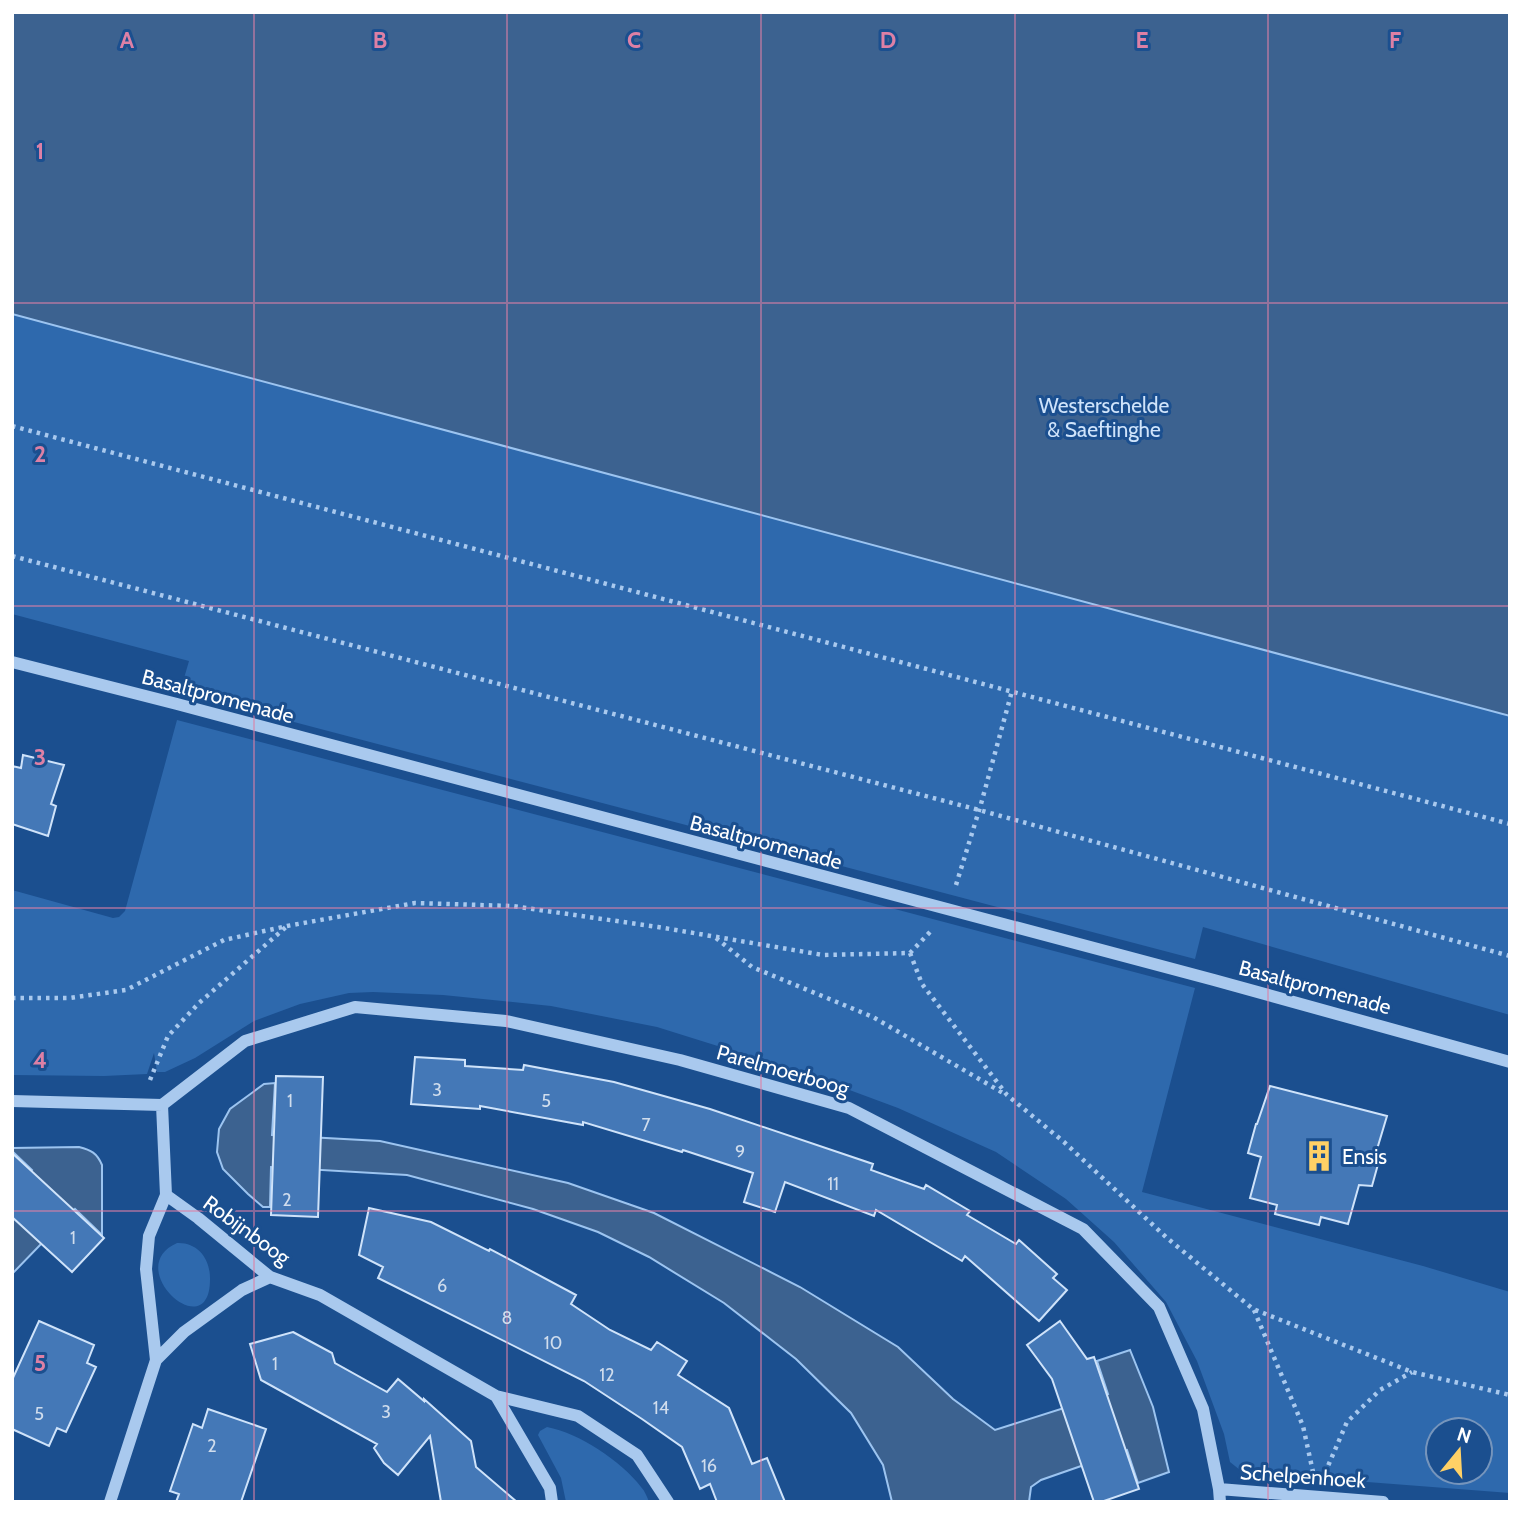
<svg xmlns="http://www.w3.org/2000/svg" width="1522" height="1514" font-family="Cabin,sans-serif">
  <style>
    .green { fill: #2e69ad; fill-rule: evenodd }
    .water { fill: #3c6290; stroke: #9cc4f0; stroke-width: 2 }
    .building { fill: #4478b7; stroke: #cfe3fa; stroke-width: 2 }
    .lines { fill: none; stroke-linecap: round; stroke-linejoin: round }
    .path { stroke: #a9c9ee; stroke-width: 4.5; stroke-dasharray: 3.5 5; stroke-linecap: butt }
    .minor { stroke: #a9c9ee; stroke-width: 12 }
    .grid { fill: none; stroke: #dd80a5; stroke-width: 2; stroke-opacity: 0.55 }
    .labels { text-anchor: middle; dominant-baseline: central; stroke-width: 6; stroke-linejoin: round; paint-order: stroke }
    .number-label { font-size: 18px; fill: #d0dded }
    .park-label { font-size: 21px; fill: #cfe3fa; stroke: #1b4f8f }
    .street-label { font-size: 21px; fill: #fff; stroke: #1b4f8f }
    .poi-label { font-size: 21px; fill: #fff; stroke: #1b4f8f; text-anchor: start }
    .grid-label { font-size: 23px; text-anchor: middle; font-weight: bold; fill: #dd80a5; stroke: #1b4f8f; stroke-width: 6; stroke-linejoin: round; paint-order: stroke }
  </style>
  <rect width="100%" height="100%" fill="#1b4f8f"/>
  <!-- green -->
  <path class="green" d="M 12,12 L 1510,12 L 1510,1015 L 1203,927 L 1195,959 L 180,692 L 189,661 L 12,614 Z
    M 177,720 L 1195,988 L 1142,1192 L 1423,1266 L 1510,1292 L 1510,1493 L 1249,1473 L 1240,1470 L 1230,1462 L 1224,1434 L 1197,1361 L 1166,1302 L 1114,1242 L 1066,1199 L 996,1152 L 898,1108 L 801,1072 L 657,1027 L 551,1006 L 443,995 L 373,992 L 349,993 L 300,1004 L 254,1021 L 195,1058 L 165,1072 L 157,1072 L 154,1053 L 147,1074 L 104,1076 L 12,1075 L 12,890 L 113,918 L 119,917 L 125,911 ZM 1480,1430 L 1480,1472 L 1438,1472 L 1438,1430 Z
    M 177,1243 C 197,1242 210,1258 210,1278 C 211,1349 120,1268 177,1243 Z
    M 547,1427 C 579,1433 621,1461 641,1487 C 645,1491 647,1497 649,1502 L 566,1502 L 561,1478 L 538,1435 L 540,1431 Z"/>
  <!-- water -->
  <path class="water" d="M 12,12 L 1510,12 L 1510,716 L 12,314 Z
    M 275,1083 L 272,1135 L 380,1141 L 568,1183 L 654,1213 L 800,1287 L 898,1347 L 953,1399 L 995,1430 L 1108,1394 L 1097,1361 L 1130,1350 L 1153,1407 L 1169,1472 L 1138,1483 L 1127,1450 L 1041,1480 L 1031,1487 L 1029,1502 L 892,1502 L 883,1465 L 851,1413 L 796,1359 L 724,1303 L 649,1257 L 598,1232 L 533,1209 L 407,1175 L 271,1167 L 270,1207 L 263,1207 L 248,1194 L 223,1169 L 217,1152 L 219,1129 L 230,1109 L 264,1084 Z
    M 79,1147 C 91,1150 97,1153 102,1165 L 102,1235 L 75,1209 L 12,1274 L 12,1192 L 32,1170 L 12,1151 L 12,1148 Z"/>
  <!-- building -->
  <path class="building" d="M 23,755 L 64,765 L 51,804 L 56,806 L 48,836 L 12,824 L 12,766 L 21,768 Z
    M 415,1057 L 465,1060 L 465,1066 L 523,1070 L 524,1065 L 614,1082 L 710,1109 L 873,1164 L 871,1170 L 924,1189 L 926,1185 L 970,1211 L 967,1215 L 1016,1244 L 1019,1240 L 1057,1274 L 1053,1278 L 1067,1290 L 1039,1321 L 965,1256 L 962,1261 L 876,1210 L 874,1216 L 785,1182 L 775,1212 L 744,1202 L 753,1173 L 683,1150 L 682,1152 L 583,1122 L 583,1125 L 480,1106 L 480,1109 L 411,1104 Z
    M 276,1076 L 323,1077 L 318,1217 L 271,1215 Z
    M 1270,1086 L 1387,1116 L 1375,1156 L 1380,1157 L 1372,1186 L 1359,1185 L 1348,1224 L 1321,1217 L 1319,1225 L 1275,1214 L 1277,1205 L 1250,1198 L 1261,1157 L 1248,1153 L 1256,1124 L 1257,1124 Z
    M 12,1153 L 104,1238 L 72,1272 L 12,1217 Z
    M 369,1208 L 431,1222 L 489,1251 L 490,1249 L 576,1295 L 571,1304 L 610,1330 L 651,1350 L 657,1342 L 687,1361 L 678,1375 L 729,1408 L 752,1464 L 767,1458 L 785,1502 L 717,1502 L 710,1484 L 700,1489 L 682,1447 L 642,1419 L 584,1381 L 378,1278 L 383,1267 L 359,1255 Z
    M 39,1321 L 94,1345 L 87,1363 L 96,1367 L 66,1432 L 57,1428 L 49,1446 L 12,1429 L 12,1380 Z
    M 1060,1321 L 1087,1359 L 1094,1357 L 1139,1489 L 1101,1502 L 1094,1502 L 1052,1379 L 1027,1345 Z
    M 293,1332 L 332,1353 L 335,1363 L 387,1392 L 398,1379 L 424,1401 L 424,1399 L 471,1441 L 476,1467 L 517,1502 L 441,1502 L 430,1436 L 398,1475 L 384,1463 L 374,1448 L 377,1444 L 261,1380 L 250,1344 Z
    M 208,1409 L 266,1429 L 241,1502 L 176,1502 L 179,1494 L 170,1491 L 193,1424 L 202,1428 Z"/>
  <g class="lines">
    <!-- path -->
    <path class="path" d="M 12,426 L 1510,824
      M 12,556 L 979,810 L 1510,956
      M 956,885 L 981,804 L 1012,691
      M 716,938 L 752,967 L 873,1017 L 1003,1093
      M 910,953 L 922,984 L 1007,1095 L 1064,1142 L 1167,1238 L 1253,1309 L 1412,1372 L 1510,1395
      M 12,998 L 69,998 L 126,990 L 224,940 L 287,926 L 415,903 L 512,906 L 658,927 L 823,955 L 910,953 L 930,932
      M 150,1080 L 168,1036 L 199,1003 L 286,927
      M 1254,1310 L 1303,1426 L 1313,1472
      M 1325,1473 L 1347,1422 L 1380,1390 L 1412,1372"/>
    <!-- minor -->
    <path class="minor" d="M 12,662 L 177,704 L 1214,980 L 1510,1062
      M 12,1101 L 162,1105
      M 162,1105 L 245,1041 L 355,1007 L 506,1021 L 680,1060 L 849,1108 L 1083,1229 L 1159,1307 L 1203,1409 L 1219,1489 L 1220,1502
      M 162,1105 L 166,1195 L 198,1218 L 270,1277 L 320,1295 L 496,1396 L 578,1416 L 637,1455 L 668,1502
      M 156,1360 L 146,1269 L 149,1236 L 166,1195
      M 496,1396 L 550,1488 L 552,1502
      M 1219,1489 L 1383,1502
      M 110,1502 L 156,1360 L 184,1332 L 242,1290 L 270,1277"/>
  </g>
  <!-- grid -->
  <path class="grid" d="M 254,12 L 254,1502M 507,12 L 507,1502M 761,12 L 761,1502M 1015,12 L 1015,1502M 1268,12 L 1268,1502M 12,303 L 1510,303M 12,606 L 1510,606M 12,908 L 1510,908M 12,1211 L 1510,1211"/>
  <!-- icons -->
  <defs>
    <symbol id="building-bare" viewBox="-9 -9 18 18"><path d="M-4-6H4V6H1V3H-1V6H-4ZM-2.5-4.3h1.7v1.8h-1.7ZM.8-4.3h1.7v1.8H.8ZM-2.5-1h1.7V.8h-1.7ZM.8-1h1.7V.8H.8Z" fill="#ffd166" stroke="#1b4f8f" stroke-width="2.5" paint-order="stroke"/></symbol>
  </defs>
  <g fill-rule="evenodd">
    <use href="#building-bare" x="1297" y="1134" width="44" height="44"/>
  </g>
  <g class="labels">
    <!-- number labels -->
    <g class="number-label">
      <text x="437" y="1090">3</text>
      <text x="290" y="1101">1</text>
      <text x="546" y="1101">5</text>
      <text x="646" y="1125">7</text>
      <text x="740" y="1152">9</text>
      <text x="833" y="1184">11</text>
      <text x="287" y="1200">2</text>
      <text x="73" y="1238">1</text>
      <text x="442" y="1286">6</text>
      <text x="507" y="1318">8</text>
      <text x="553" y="1343">10</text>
      <text x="275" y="1364">1</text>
      <text x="607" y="1375">12</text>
      <text x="661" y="1408">14</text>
      <text x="386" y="1412">3</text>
      <text x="39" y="1414">5</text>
      <text x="212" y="1446">2</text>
      <text x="709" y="1466">16</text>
    </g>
    <!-- park labels -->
    <g class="park-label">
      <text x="1104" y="405">Westerschelde<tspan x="1104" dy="24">&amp; Saeftinghe</tspan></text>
    </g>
    <!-- street labels -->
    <g class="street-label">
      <text transform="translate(218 696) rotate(15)">Basaltpromenade</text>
      <text transform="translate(766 842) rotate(15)">Basaltpromenade</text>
      <text transform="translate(1315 987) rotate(15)">Basaltpromenade</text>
      <text transform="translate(783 1070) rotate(16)">Parelmoerboog</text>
      <text transform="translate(247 1230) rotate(36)">Robijnboog</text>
      <text transform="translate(1303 1476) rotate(4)">Schelpenhoek</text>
    </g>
    <!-- poi labels -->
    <g class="poi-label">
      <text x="1342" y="1156">Ensis</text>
    </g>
  </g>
  <g class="grid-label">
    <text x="127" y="48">A</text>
    <text x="380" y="48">B</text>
    <text x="634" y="48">C</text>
    <text x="888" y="48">D</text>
    <text x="1142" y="48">E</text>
    <text x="1395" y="48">F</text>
    <text x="40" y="159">1</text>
    <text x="40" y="462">2</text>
    <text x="40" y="765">3</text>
    <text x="40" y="1068">4</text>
    <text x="40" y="1371">5</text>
  </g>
  <!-- border -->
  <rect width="1522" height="1514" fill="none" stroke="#ffffff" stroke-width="28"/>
  <!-- north arrow -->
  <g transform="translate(1459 1451) rotate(18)"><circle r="33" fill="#1b4f8f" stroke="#7695bc" stroke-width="2"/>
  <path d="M0-5L12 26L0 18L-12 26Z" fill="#ffd166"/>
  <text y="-10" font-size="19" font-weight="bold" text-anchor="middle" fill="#ffffff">N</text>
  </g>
</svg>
